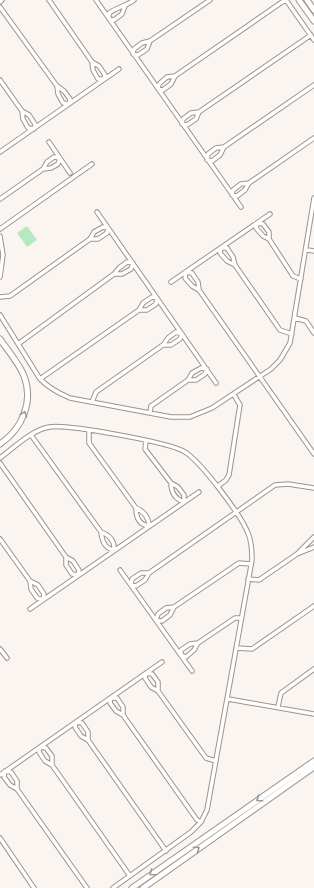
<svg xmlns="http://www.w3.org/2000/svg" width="314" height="888" font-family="Figtree,sans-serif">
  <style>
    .green { fill: #b7e9bf }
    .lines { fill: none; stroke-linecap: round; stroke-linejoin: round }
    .street-casing { stroke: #999490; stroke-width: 5.5 }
    .secondary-casing { stroke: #999490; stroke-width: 7 }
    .street { stroke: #fff; stroke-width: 3.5 }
    .secondary { stroke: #fff; stroke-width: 5 }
    .oneway { stroke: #989796 }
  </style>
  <rect width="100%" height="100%" fill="#fbf5f1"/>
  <!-- green -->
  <path class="green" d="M 27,226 L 37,240 L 27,247 L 17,233 Z"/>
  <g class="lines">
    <defs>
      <path id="street" d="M 49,0 L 92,62 L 99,66 L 105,75 L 104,79 L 98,79 L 93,70 L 92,62
        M 96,0 L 241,207
        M 286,0 L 314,40
        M 0,2 L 2,0
        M 125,6 L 122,14 L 114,20 L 109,19 L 109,13 C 118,7 126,6 134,0
        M 0,7 L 57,86 L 64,91 L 70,99 L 69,104 L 63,103 L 58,94 L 57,86
        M 150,41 L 147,49 L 138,55 L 133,54 L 134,49 L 142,43 L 150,41 L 210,0
        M 175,76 L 171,84 L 163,90 L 158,89 L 159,84 L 167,77 L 175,76 L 285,0
        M 0,80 L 22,111 L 29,115 L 35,124 L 34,129 L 28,128 L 23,119 L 22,111
        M 199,112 L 196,119 L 187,125 L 182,124 L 183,119 L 191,113 L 199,112 L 311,35
        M 49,142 L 70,173
        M 224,147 L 220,155 L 212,161 L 207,160 L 208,154 L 216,148 L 224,147 L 314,85
        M 0,152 L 119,69
        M 249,183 L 245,190 L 237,196 L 232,195 L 233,190 L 241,184 L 249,183 L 314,138
        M 0,199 L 43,169 L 51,168 L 58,164 L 60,158 L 54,157 L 47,162 L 43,169
        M 97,212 L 216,383
        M 0,229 L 92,164
        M 0,236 L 3,255 L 0,277
        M 269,239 L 263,236 L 256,228 L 257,223 L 263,224 L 269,232 L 269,239 L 293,276 L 301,279
        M 307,250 L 314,251
        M 235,265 L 227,261 L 220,253 L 221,248 L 227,248 L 233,257 L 235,265 L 280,330 L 292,334
        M 171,282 L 270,214
        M 199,290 L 192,286 L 185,278 L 186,272 L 192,273 L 198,282 L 199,290 L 314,454
        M 0,297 L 10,296 L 90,239 L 94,232 L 103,227 L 108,228 L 107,233 L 98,239 L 90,239
        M 0,315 L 40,379 C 49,388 58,393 70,398 L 171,417 L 190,417 L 212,408 L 271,369 L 280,360 L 290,343 L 314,198
        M 295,318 L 306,321 L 314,333
        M 18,344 L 114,274 L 119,268 L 127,262 L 133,263 L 131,269 L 122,274 L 114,274
        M 40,379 L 139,310 L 143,303 L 152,297 L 157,298 L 156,304 L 147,310 L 139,310
        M 92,402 L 96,392 L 163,345 L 168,338 L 176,332 L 182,334 L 180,339 L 171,345 L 163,345
        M 150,413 L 151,406 L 188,380 L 192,373 L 201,368 L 207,369 L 205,374 L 196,380 L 188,380
        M 89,430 L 89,443 L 136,508 C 144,511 149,518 149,526 C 139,525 136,517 136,508
        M 31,435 L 101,532 C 110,535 115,542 114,550 C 105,549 102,541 101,532
        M 146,441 L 145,449 L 171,483 L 178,487 L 184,495 L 184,502 C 175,499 171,492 171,483
        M 0,458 C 15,447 30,431 49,427 C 67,424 169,442 185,452 C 201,462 241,515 248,533 C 252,542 252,551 252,560 L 207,810 L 201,822 L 191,832 L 113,888
        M 0,463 L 66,557 L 73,561 L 79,570 L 78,575 L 72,574 L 66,565 L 66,557
        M 218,486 L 226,480 L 229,475 L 239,411 L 240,405 L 234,395
        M 0,539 L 30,581 L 38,585 L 44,594 L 43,600 L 37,598 L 31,589 L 30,581
        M 297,554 L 314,537
        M 120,570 L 192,671
        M 149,573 L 141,573 L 132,579 L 131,585 L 136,586 L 145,580 L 149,573 L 275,485 L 288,484 L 314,488
        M 248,579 L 259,580 L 297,554 L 314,547
        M 174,607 L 166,608 L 158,614 L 156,620 L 162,621 L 170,615 L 174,607 L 239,563 L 251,564
        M 30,609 L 199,492
        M 198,643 L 194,650 L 186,657 L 181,655 L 181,650 L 190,644 L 198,643 L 235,618 L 241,618
        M 236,648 L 252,649 L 314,606
        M 0,649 L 7,658
        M 158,691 L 158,682 L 152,674 L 146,673 L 145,678 L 151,687 L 158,691 L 206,758 L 216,761
        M 228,699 L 314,714
        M 278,707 L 281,693 L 314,669
        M 123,715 L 123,707 L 117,698 L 111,698 L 110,703 L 116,711 L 123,715 L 197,820 L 201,822
        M 88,740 L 88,732 L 82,723 L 76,722 L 75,727 L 81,736 L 88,740 L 166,851
        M 52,765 L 52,756 L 46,748 L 40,747 L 39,752 L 45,761 L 52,765 L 130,876
        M 0,775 L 162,662
        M 17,789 L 17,781 L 11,772 L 5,771 L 4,777 L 10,785 L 17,789 L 87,888
        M 0,838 L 34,888"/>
      <path id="secondary" d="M 299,0 L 314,21
        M 307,0 L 314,10
        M 0,339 C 8,351 19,363 24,376 C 34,402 22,429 0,444
        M 132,888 L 314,761
        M 143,888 L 314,767"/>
    </defs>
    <!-- street casing -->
    <use href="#street" class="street-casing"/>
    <!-- secondary casing -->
    <use href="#secondary" class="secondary-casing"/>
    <!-- street -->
    <use href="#street" class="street"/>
    <!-- secondary -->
    <use href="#secondary" class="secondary"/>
  </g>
  <!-- one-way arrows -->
  <defs><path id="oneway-chevron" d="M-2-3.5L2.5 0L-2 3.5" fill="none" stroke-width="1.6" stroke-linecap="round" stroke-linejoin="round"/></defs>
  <g class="oneway">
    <use href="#oneway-chevron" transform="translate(24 414) rotate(-70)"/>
    <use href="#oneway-chevron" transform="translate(259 799) rotate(145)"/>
    <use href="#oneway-chevron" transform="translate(197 849) rotate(-35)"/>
    <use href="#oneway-chevron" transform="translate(152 873) rotate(145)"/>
  </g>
</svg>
